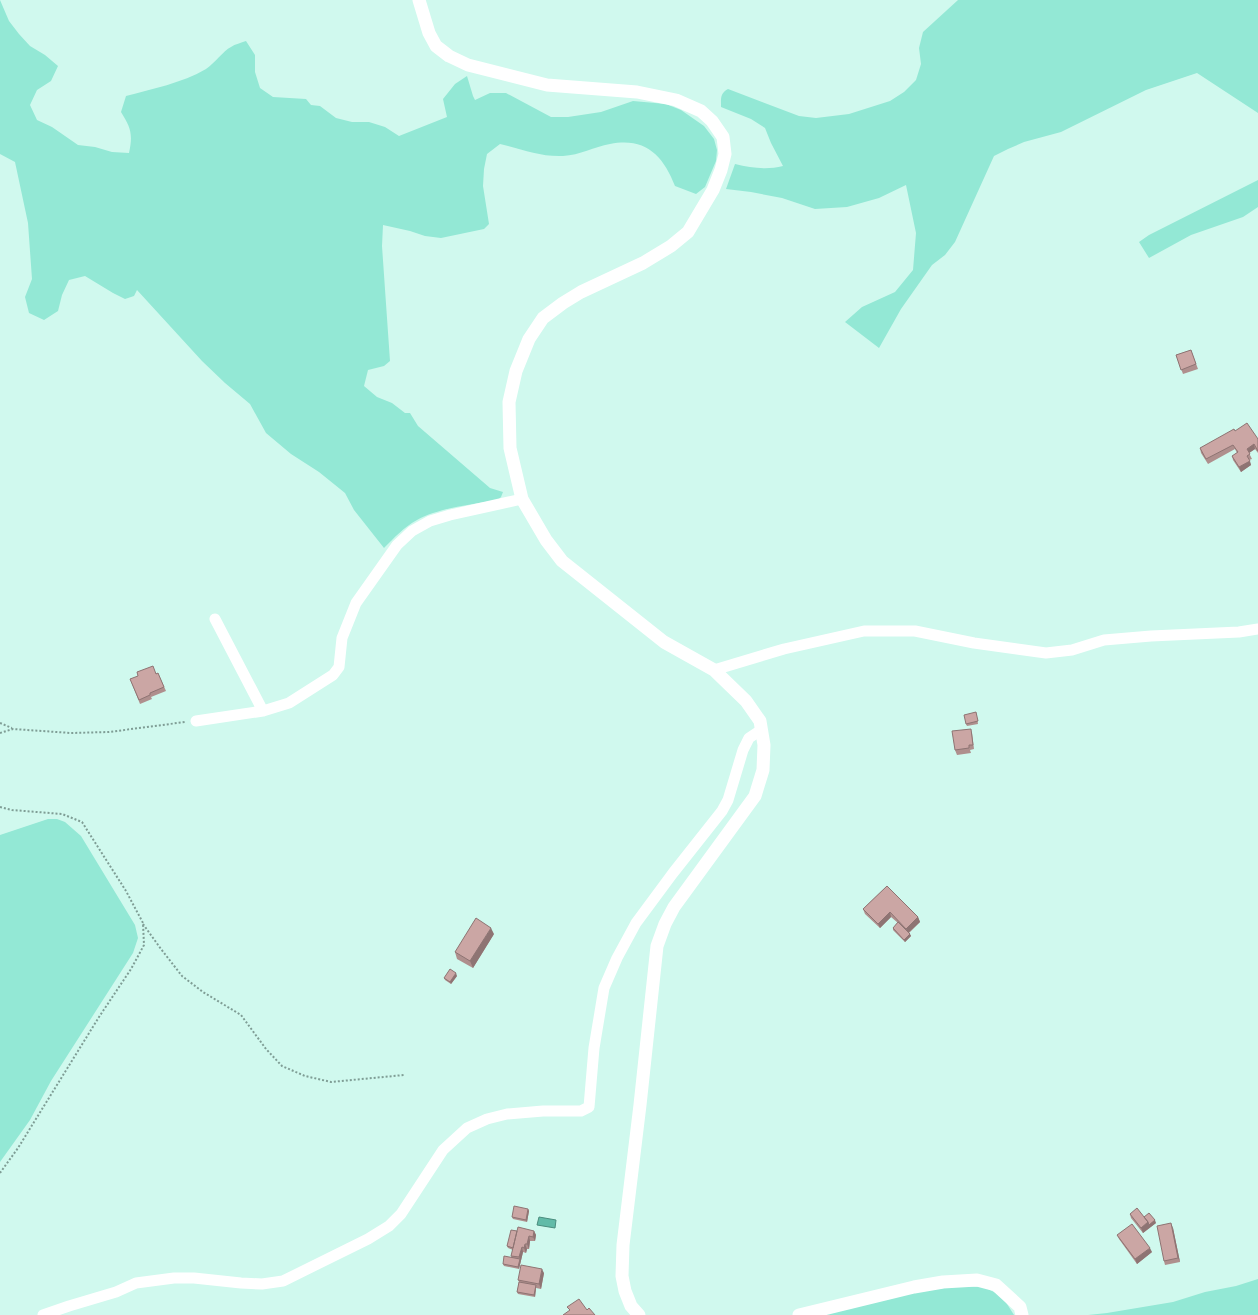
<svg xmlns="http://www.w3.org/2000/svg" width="1258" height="1315" font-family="Figtree,sans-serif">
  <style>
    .green { fill: #93e8d5 }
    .water { fill: #62bba8; stroke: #4a8d7e }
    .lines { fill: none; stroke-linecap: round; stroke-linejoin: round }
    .path { stroke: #7f9d95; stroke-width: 2; stroke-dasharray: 2 2; stroke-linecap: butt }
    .minor { stroke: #fff; stroke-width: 11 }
    .tertiary { stroke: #fff; stroke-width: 13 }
    .wall { fill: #af8f8d }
    .shaded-wall { fill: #8e7473 }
    .building { fill: #cba6a4; stroke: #8e7473 }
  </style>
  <rect width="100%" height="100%" fill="#d0f9ee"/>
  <!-- green -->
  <path class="green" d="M 0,0 L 9,21 L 19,34 L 30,46 L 45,55 L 58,66 L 51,81 L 37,90 L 30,105 L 37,120 L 52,127 L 78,145 L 95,147 L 112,152 L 129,153 C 133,134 131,128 121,112 L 126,96 C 152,89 182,83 206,69 C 215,63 223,51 231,47 C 235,44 241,43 246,41 L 255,55 L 255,72 L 260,88 L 273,97 L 306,99 L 311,105 L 320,106 L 336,118 L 352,122 L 369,122 L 385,127 L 399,136 L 447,117 L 443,99 L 455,84 L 467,76 L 473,96 L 475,100 L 490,93 L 506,93 L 551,117 L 568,117 L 601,112 L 633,101 L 666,104 L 681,110 L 704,126 L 714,139 L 717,150 L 716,161 L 705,187 L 696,194 L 675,186 C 663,155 645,137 610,144 C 594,147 580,155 563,156 C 540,157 522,149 500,144 L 487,154 L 484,169 L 483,186 L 489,224 L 484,229 L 441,238 L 425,236 L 410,231 L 383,225 L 382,246 L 390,361 L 384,366 L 368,370 L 364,386 L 377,397 L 392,403 L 405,413 L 410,413 L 418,426 L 490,488 L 503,492 L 501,497 L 498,500 C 474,504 438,508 417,520 C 404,527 394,538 384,548 L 354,510 L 345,493 L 319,472 L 291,454 L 266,433 L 250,404 L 225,383 L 202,361 L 137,290 L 134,296 L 125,299 L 113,293 L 85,276 L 69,280 L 62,295 L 58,311 L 44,320 L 29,313 L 25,297 L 32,279 L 28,223 L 15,162 L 0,154 Z
    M 958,0 L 1258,0 L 1258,113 L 1197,73 L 1146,90 L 1061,132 L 1024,142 L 1008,149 L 994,156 L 955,242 L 945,255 L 932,265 L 901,309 L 879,348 L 845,322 L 862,307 L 895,292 L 913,270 L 916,233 L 906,185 L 879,198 L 847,207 L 815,209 L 782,198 L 751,192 L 726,189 L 735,164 C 752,168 767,170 783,166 L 771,143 L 765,128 L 751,119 L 721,107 C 721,99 720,93 728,89 L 799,116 L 816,118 L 849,114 L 890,101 L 904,92 L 916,80 L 921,64 L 919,48 L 923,32 Z
    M 1258,180 L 1258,207 L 1243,217 L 1191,235 L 1149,258 L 1139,242 L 1149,235 Z
    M 48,819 L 57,819 L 65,822 L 81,836 L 135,925 L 138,938 L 133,953 L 51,1081 L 30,1120 L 0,1162 L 0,835 Z
    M 1258,1279 L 1258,1315 L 1088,1315 L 1107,1313 L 1173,1302 L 1205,1292 L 1236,1286 Z
    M 956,1286 L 984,1287 L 1002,1296 L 1014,1315 L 821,1315 L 912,1293 Z"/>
  <!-- water -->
  <path class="water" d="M 539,1217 L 556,1220 L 555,1228 L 537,1225 Z"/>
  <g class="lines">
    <!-- path -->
    <path class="path" d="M 0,723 L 12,728
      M 0,733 L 13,729 L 71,733 L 109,732 L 185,722
      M 0,807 L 12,810 L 62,814 L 82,822 L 126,891 L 143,923 L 144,945 L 131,969 L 99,1017 L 18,1148 L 0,1173
      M 143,924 L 161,949 L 182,976 L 203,992 L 241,1015 L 266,1049 L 282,1066 L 305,1076 L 331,1082 L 404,1075"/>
    <!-- minor -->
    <path class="minor" d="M 215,619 L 263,711
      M 714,670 L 784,649 L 864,631 L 915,631 L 974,643 L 1046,653 L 1072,650 L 1104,640 L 1151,636 L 1239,632 L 1258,629
      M 196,721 L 263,711 L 289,703 L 333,675 L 339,667 L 342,638 L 356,603 L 397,545 L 412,531 L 430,521 L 450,515 L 522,499
      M 43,1315 L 69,1306 L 116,1292 L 136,1283 L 174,1278 L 194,1278 L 241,1283 L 262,1284 L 283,1281 L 368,1239 L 389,1226 L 401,1214 L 443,1150 L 467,1128 L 487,1119 L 507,1114 L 543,1111 L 581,1111 L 589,1107 L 594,1048 L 604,988 L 617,958 L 636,923 L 673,873 L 722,811 L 728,800 L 743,750 L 749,738 L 761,730"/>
    <!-- tertiary -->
    <path class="tertiary" d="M 419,0 L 429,33 L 436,46 L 449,56 L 468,65 L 547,85 L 637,92 L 676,100 L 701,111 L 712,121 L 723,137 L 725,154 L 721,170 L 713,190 L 688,232 L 671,246 L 643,263 L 581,292 L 563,303 L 543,318 L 529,339 L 516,371 L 509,402 L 510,448 L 522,499 L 546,540 L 562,561 L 664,642 L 714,670 L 746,701 L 760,721 L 764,745 L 763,770 L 755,796 L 674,907 L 665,924 L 657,946 L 640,1105 L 623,1245 L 622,1276 L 625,1291 L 631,1306 L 639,1315
      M 799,1315 L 914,1287 L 943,1282 L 977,1280 L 996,1285 L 1020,1307 L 1022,1315"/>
  </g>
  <!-- wall -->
  <path class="wall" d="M 1191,350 L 1198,369 L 1183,374 L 1176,355 Z
    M 1235,431 L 1258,439 L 1258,453 L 1255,449 L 1249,453 L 1252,459 L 1249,460 L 1251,465 L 1241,472 L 1233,460 L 1232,456 L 1237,453 L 1235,449 L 1208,464 L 1201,453 L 1200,448 Z
    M 158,673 L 166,691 L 151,697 L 152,699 L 140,704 L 130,679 Z
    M 976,712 L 978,724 L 967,726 L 966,724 Z
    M 972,733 L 974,749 L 970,750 L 971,753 L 957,755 L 955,750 Z
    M 887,886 L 918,917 L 920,922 L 909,933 L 911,936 L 905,942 L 893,930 L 893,928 L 898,923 L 891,917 L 880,928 L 865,914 L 863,909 Z
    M 494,934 L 473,968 L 457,959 L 455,952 Z
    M 457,976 L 451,984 L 445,980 L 444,978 Z
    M 528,1209 L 529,1211 L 527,1222 L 513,1219 L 512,1217 Z
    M 1130,1214 L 1144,1217 L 1156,1223 L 1143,1233 L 1131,1218 Z
    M 1173,1228 L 1180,1262 L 1165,1265 L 1164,1261 Z
    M 517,1231 L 534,1231 L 536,1235 L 535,1241 L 530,1241 L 529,1249 L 527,1249 L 526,1253 L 523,1252 L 519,1269 L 504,1266 L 503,1264 L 512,1258 L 511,1256 L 513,1250 L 508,1248 L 507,1246 Z
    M 1117,1235 L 1152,1252 L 1137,1264 L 1119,1239 Z
    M 544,1273 L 541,1289 L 536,1288 L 535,1297 L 518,1294 L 517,1292 L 519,1282 L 518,1280 Z"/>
  <!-- shaded-wall -->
  <path class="shaded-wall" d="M 1254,444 L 1255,449 L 1249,453 L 1247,449 Z
    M 1250,461 L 1251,465 L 1241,472 L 1239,467 Z
    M 890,912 L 891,917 L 880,928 L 878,924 Z
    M 918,917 L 920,922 L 908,933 L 906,929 Z
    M 491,928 L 494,934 L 473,968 L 470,961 Z
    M 910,934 L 911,936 L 905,942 L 904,940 Z
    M 456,973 L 457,976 L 451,984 L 450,982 Z
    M 528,1209 L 529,1211 L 527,1222 L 526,1220 Z
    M 1155,1220 L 1156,1223 L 1143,1233 L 1141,1228 L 1148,1222 Z
    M 1171,1223 L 1173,1228 L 1180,1262 L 1178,1258 Z
    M 534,1231 L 536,1235 L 535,1241 L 533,1237 Z
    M 529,1236 L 530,1241 L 529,1249 L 527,1244 Z
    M 525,1244 L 527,1249 L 526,1253 L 524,1248 Z
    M 522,1247 L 523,1252 L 519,1269 L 518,1267 L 520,1259 L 519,1257 Z
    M 1150,1248 L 1152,1252 L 1137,1264 L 1135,1259 Z
    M 542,1269 L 544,1273 L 541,1289 L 539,1284 Z
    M 536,1285 L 536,1288 L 535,1297 L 534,1295 Z"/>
  <!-- building -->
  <path class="building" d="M 1191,350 L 1196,364 L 1181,370 L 1176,355 Z
    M 1247,423 L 1258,439 L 1258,451 L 1254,444 L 1247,449 L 1250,454 L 1247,456 L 1250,461 L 1239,467 L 1232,456 L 1238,452 L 1233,445 L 1206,459 L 1200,448 L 1234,429 L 1235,431 Z
    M 153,666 L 156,674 L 158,673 L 164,687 L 150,693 L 150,695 L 139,700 L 130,679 L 138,676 L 137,672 Z
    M 976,712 L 978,721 L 966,724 L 964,715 Z
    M 971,729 L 973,745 L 969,745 L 969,748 L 955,750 L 952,731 Z
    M 887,886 L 918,917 L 906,929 L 890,912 L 878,924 L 863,909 Z
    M 476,918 L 491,928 L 470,961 L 455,952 Z
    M 898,922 L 910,934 L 904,940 L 893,928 Z
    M 450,969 L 456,973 L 450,982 L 444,978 Z
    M 514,1206 L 528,1209 L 526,1220 L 512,1217 Z
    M 1137,1208 L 1148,1222 L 1141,1228 L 1130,1214 Z
    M 1149,1213 L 1155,1220 L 1149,1225 L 1148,1222 L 1144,1217 Z
    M 1171,1223 L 1178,1258 L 1164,1261 L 1157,1226 Z
    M 1132,1224 L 1150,1248 L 1135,1259 L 1117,1235 Z
    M 518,1227 L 534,1231 L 533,1237 L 529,1236 L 527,1244 L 525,1244 L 524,1248 L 522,1247 L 519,1257 L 511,1256 Z
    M 511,1230 L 517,1231 L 513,1248 L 507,1246 Z
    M 504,1256 L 520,1259 L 518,1267 L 503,1264 Z
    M 521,1265 L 542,1269 L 539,1284 L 518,1280 Z
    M 519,1282 L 536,1285 L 534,1295 L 517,1292 Z
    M 579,1299 L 587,1310 L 589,1308 L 595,1315 L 563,1315 L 570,1310 L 567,1307 Z"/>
</svg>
